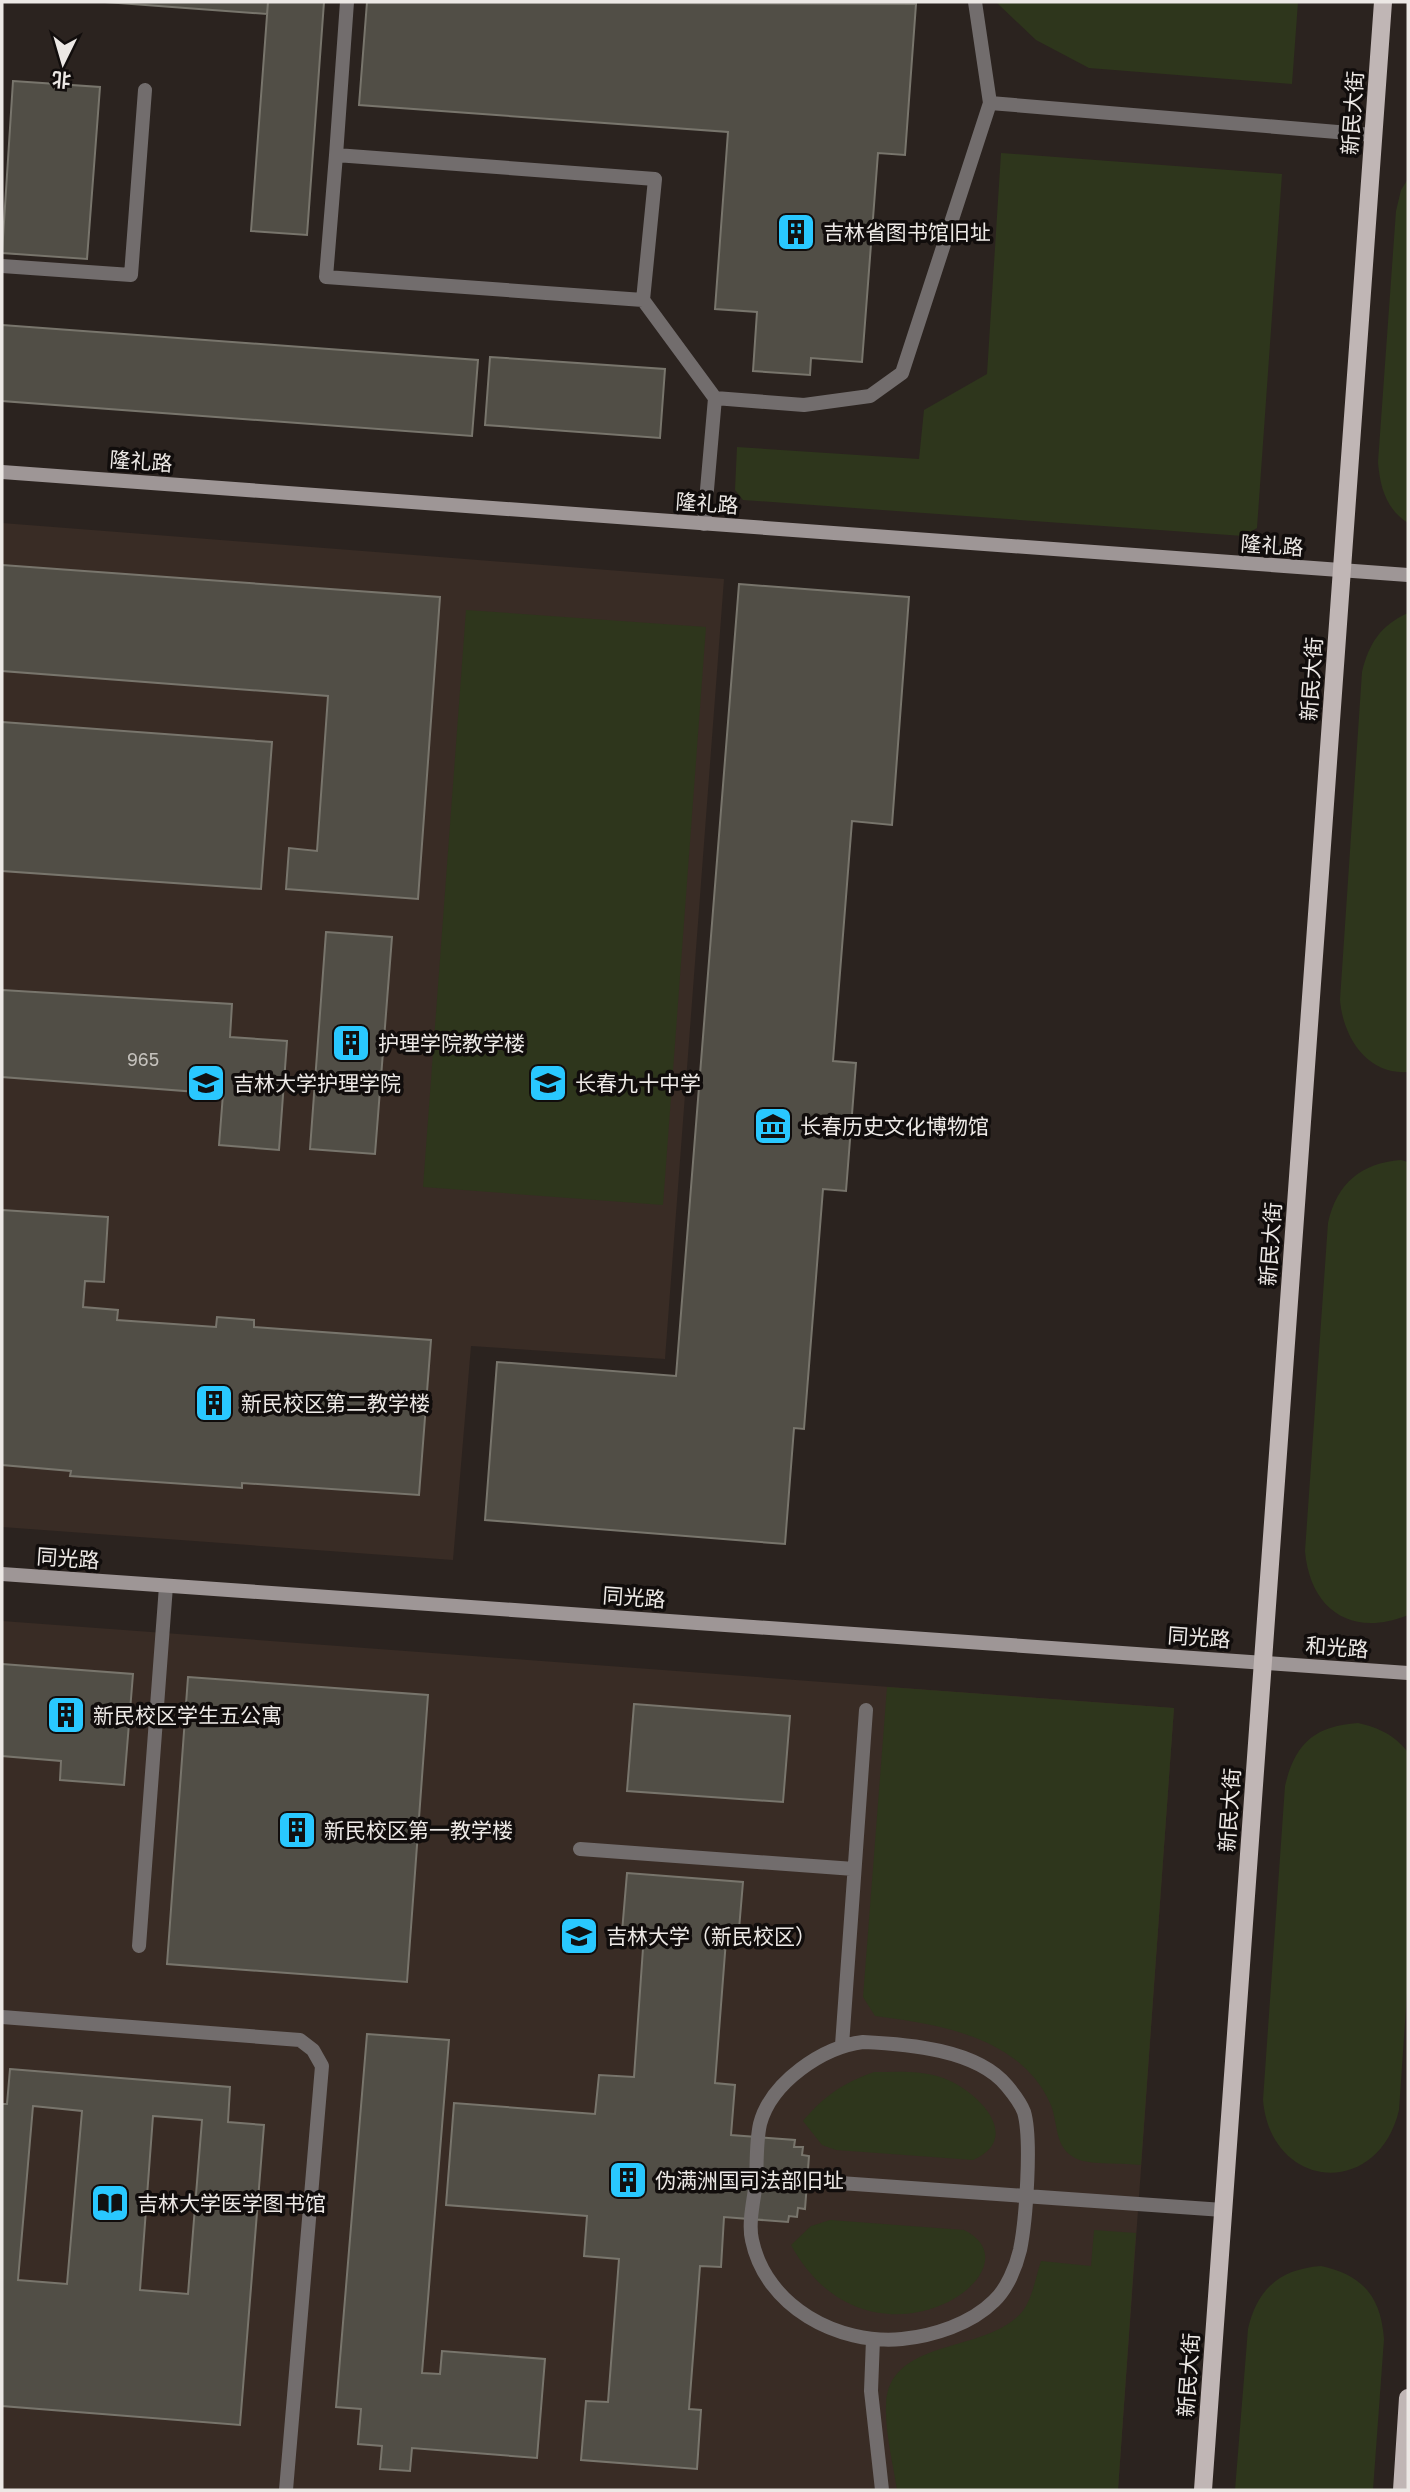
<svg xmlns="http://www.w3.org/2000/svg" width="1410" height="2492" font-family="'Golos Text','Noto Sans SC',sans-serif">
  <style>
    .built { fill: #392c25 }
    .green { fill: #2e361c }
    .building { fill: #514e46; stroke: #78756c; stroke-width: 2; fill-rule: evenodd }
    .lines { fill: none; stroke-linecap: round; stroke-linejoin: round }
    .lane { stroke: #726d6d; stroke-width: 14 }
    .secondary { stroke: #9e9696; stroke-width: 14 }
    .primary { stroke: #c0b6b5; stroke-width: 18 }
    .labels { text-anchor: middle; dominant-baseline: central; stroke-width: 7; stroke-linejoin: round; paint-order: stroke }
    .number-label { font-size: 18px; fill: #c5c2bd }
    .street-label { font-size: 21px; fill: #ece8e5; stroke: #110d0c }
    .poi-label { font-size: 21px; fill: #ece8e5; stroke: #110d0c; text-anchor: start }
  </style>
  <rect width="100%" height="100%" fill="#2b231f"/>
  <!-- built -->
  <path class="built" d="M 2,523 L 724,579 L 665,1359 L 471,1346 L 453,1560 L 2,1527 Z
    M 2,1621 L 1174,1708 L 1118,2490 L 2,2490 Z"/>
  <!-- green -->
  <path class="green" d="M 996,2 L 1298,2 L 1292,84 L 1089,68 L 1036,40 Z
    M 1001,153 L 1282,174 L 1257,528 L 1243,536 L 743,500 L 735,490 L 737,447 L 919,459 L 924,410 L 987,374 Z
    M 1408,179 L 1408,523 C 1386,509 1380,487 1378,462 L 1396,211 L 1401,190 Z
    M 466,610 L 706,627 L 663,1205 L 423,1187 Z
    M 1408,613 L 1408,1072 C 1366,1075 1343,1036 1340,1000 L 1362,672 C 1369,643 1381,625 1408,613 Z
    M 1401,1160 L 1408,1162 L 1408,1615 C 1352,1638 1310,1610 1305,1551 L 1328,1223 C 1337,1183 1361,1163 1401,1160 Z
    M 887,1687 L 1174,1708 L 1141,2165 C 1125,2163 1090,2165 1077,2159 C 1053,2148 1059,2123 1050,2103 C 1020,2037 939,2024 875,2016 L 863,1997 Z
    M 1358,1723 C 1380,1728 1394,1735 1408,1752 L 1408,1979 L 1399,2110 C 1378,2199 1271,2191 1263,2100 L 1285,1786 C 1295,1743 1315,1726 1358,1723 Z
    M 874,2072 C 896,2072 919,2070 940,2077 C 974,2087 1026,2137 973,2160 L 836,2150 L 822,2145 L 803,2121 C 824,2096 843,2083 874,2072 Z
    M 830,2220 L 964,2230 C 1046,2270 870,2389 791,2245 L 811,2226 Z
    M 1094,2230 L 1136,2233 L 1118,2490 L 897,2490 C 893,2463 885,2433 886,2405 C 888,2337 986,2354 1022,2312 C 1032,2300 1036,2276 1041,2261 L 1091,2266 Z
    M 1321,2266 C 1363,2275 1381,2297 1384,2339 L 1373,2490 L 1235,2490 L 1248,2329 C 1257,2289 1280,2269 1321,2266 Z"/>
  <!-- building -->
  <path class="building" d="M 105,2 L 268,2 L 267,14 Z
    M 268,2 L 324,2 L 307,235 L 251,231 Z
    M 367,2 L 916,4 L 905,155 L 878,153 L 862,362 L 811,358 L 810,375 L 753,371 L 757,312 L 715,309 L 728,132 L 359,105 Z
    M 13,81 L 100,87 L 87,259 L 2,253 Z
    M 2,325 L 478,360 L 472,436 L 2,401 Z
    M 490,357 L 665,369 L 660,438 L 485,425 Z
    M 2,565 L 440,597 L 418,899 L 286,889 L 289,848 L 317,851 L 328,696 L 2,671 Z
    M 739,584 L 909,597 L 892,825 L 852,821 L 833,1061 L 856,1063 L 846,1191 L 823,1189 L 804,1429 L 794,1428 L 785,1544 L 485,1520 L 497,1362 L 676,1376 Z
    M 2,722 L 272,742 L 261,889 L 2,871 Z
    M 326,932 L 392,937 L 375,1154 L 310,1149 Z
    M 2,990 L 232,1004 L 230,1037 L 287,1041 L 279,1150 L 219,1145 L 223,1094 L 2,1077 Z
    M 2,1210 L 108,1217 L 104,1282 L 85,1281 L 83,1307 L 118,1310 L 117,1320 L 216,1327 L 217,1317 L 254,1320 L 254,1327 L 431,1340 L 419,1495 L 242,1483 L 242,1488 L 70,1476 L 71,1471 L 2,1465 Z
    M 2,1664 L 133,1674 L 124,1785 L 60,1780 L 61,1761 L 2,1756 Z
    M 188,1677 L 428,1695 L 407,1982 L 167,1964 Z
    M 634,1704 L 790,1716 L 783,1802 L 627,1791 Z
    M 627,1873 L 743,1882 L 738,1941 L 726,1940 L 715,2083 L 735,2085 L 731,2135 L 795,2140 L 794,2147 L 803,2147 L 802,2155 L 809,2156 L 805,2209 L 798,2208 L 797,2217 L 789,2216 L 788,2222 L 724,2217 L 721,2267 L 700,2266 L 689,2409 L 701,2410 L 697,2469 L 581,2460 L 586,2401 L 608,2402 L 619,2259 L 584,2256 L 587,2216 L 446,2205 L 454,2103 L 595,2114 L 599,2075 L 634,2077 L 644,1934 L 622,1932 Z
    M 367,2034 L 449,2040 L 422,2373 L 440,2374 L 442,2351 L 545,2359 L 537,2458 L 412,2448 L 410,2471 L 380,2469 L 382,2446 L 358,2444 L 361,2409 L 336,2407 Z
    M 10,2069 L 230,2087 L 228,2122 L 264,2125 L 240,2425 L 2,2406 L 2,2104 L 7,2104 ZM 33,2106 L 82,2111 L 67,2284 L 18,2280 ZM 153,2116 L 202,2120 L 188,2294 L 140,2290 Z"/>
  <g class="lines">
    <!-- lane -->
    <path class="lane" d="M 347,2 L 336,155 L 655,179 L 643,300 L 715,398
      M 975,2 L 990,103
      M 336,155 L 326,277 L 643,300
      M 2,266 L 131,275 L 145,90
      M 704,524 L 715,398 L 804,405 L 870,396 L 902,373 L 990,103 L 1373,135
      M 580,1849 L 854,1869
      M 139,1946 L 166,1586
      M 2,2017 L 300,2040 L 313,2050 L 322,2066 L 286,2490
      M 863,2042 C 906,2044 977,2049 1007,2086 C 1012,2092 1021,2104 1024,2112 C 1032,2139 1026,2221 1020,2250 C 1016,2267 1007,2289 994,2301 C 971,2324 933,2336 902,2339 C 838,2345 766,2307 752,2240 C 748,2223 754,2199 756,2182 C 757,2163 756,2142 760,2124 C 771,2082 823,2047 863,2042 Z
      M 842,2045 L 866,1710
      M 756,2177 L 1223,2210
      M 873,2339 L 871,2391 L 882,2490"/>
    <!-- secondary -->
    <path class="secondary" d="M 2,472 L 1408,575
      M 2,1574 L 1408,1673"/>
    <!-- primary -->
    <path class="primary" d="M 1203,2490 L 1383,2
      M 1402,2490 L 1408,2398"/>
  </g>
  <!-- icons -->
  <defs>
    <symbol id="building-square" viewBox="-11 -11 22 22"><rect x="-9" y="-9" width="18" height="18" rx="4" fill="#29c8ff" stroke="#110d0c"/><path d="M-4-6H4V6H1V3H-1V6H-4ZM-2.5-4.3h1.7v1.8h-1.7ZM.8-4.3h1.7v1.8H.8ZM-2.5-1h1.7V.8h-1.7ZM.8-1h1.7V.8H.8Z" fill="#111"/></symbol>
    <symbol id="university-square" viewBox="-11 -11 22 22"><rect x="-9" y="-9" width="18" height="18" rx="4" fill="#29c8ff" stroke="#110d0c"/><path d="M0-5L7-2L0 1L-7-2ZM-4 1L0 2.5L4 1V4Q0 6-4 4Z" fill="#111"/></symbol>
    <symbol id="school-square" viewBox="-11 -11 22 22"><rect x="-9" y="-9" width="18" height="18" rx="4" fill="#29c8ff" stroke="#110d0c"/><path d="M0-5L7-2L0 1L-7-2ZM-4 1L0 2.5L4 1V4Q0 6-4 4Z" fill="#111"/></symbol>
    <symbol id="museum-square" viewBox="-11 -11 22 22"><rect x="-9" y="-9" width="18" height="18" rx="4" fill="#29c8ff" stroke="#110d0c"/><path d="M0-6L6-3V-2H-6V-3ZM-5-1h2V3h-2ZM-1-1h2V3h-2ZM3-1h2V3H3ZM-6 4H6V6H-6Z" fill="#111"/></symbol>
    <symbol id="library-square" viewBox="-11 -11 22 22"><rect x="-9" y="-9" width="18" height="18" rx="4" fill="#29c8ff" stroke="#110d0c"/><path d="M-6-4Q-3-5.5-.7-3.5V5Q-3 3-6 4ZM6-4Q3-5.5 .7-3.5V5Q3 3 6 4Z" fill="#111"/></symbol>
  </defs>
  <g fill-rule="evenodd">
    <use href="#building-square" x="774" y="210" width="44" height="44"/>
    <use href="#building-square" x="329" y="1021" width="44" height="44"/>
    <use href="#university-square" x="184" y="1061" width="44" height="44"/>
    <use href="#school-square" x="526" y="1061" width="44" height="44"/>
    <use href="#museum-square" x="751" y="1104" width="44" height="44"/>
    <use href="#building-square" x="192" y="1381" width="44" height="44"/>
    <use href="#building-square" x="44" y="1693" width="44" height="44"/>
    <use href="#building-square" x="275" y="1808" width="44" height="44"/>
    <use href="#university-square" x="557" y="1914" width="44" height="44"/>
    <use href="#building-square" x="606" y="2158" width="44" height="44"/>
    <use href="#library-square" x="88" y="2181" width="44" height="44"/>
  </g>
  <g class="labels">
    <!-- number labels -->
    <g class="number-label">
      <text x="143" y="1059">965</text>
    </g>
    <!-- street labels -->
    <g class="street-label">
      <text transform="translate(1352 113) rotate(-86)">新民大街</text>
      <text transform="translate(141 461) rotate(4)">隆礼路</text>
      <text transform="translate(707 503) rotate(4)">隆礼路</text>
      <text transform="translate(1272 545) rotate(4)">隆礼路</text>
      <text transform="translate(1311 679) rotate(-86)">新民大街</text>
      <text transform="translate(1270 1244) rotate(-86)">新民大街</text>
      <text transform="translate(68 1558) rotate(4)">同光路</text>
      <text transform="translate(634 1597) rotate(4)">同光路</text>
      <text transform="translate(1199 1637) rotate(4)">同光路</text>
      <text transform="translate(1337 1647) rotate(4)">和光路</text>
      <text transform="translate(1229 1810) rotate(-86)">新民大街</text>
      <text transform="translate(1188 2375) rotate(-86)">新民大街</text>
    </g>
    <!-- poi labels -->
    <g class="poi-label">
      <text x="823" y="232">吉林省图书馆旧址</text>
      <text x="378" y="1043">护理学院教学楼</text>
      <text x="233" y="1083">吉林大学护理学院</text>
      <text x="575" y="1083">长春九十中学</text>
      <text x="800" y="1126">长春历史文化博物馆</text>
      <text x="241" y="1403">新民校区第二教学楼</text>
      <text x="93" y="1715">新民校区学生五公寓</text>
      <text x="324" y="1830">新民校区第一教学楼</text>
      <text x="606" y="1936">吉林大学（新民校区）</text>
      <text x="655" y="2180">伪满洲国司法部旧址</text>
      <text x="137" y="2203">吉林大学医学图书馆</text>
    </g>
  </g>
  <!-- border -->
  <rect width="1410" height="2492" fill="none" stroke="#ece8e5" stroke-width="7"/>
  <!-- north arrow -->
  <g transform="translate(63 63) rotate(185)" stroke="#110d0c" stroke-width="5" paint-order="stroke">
  <path d="M0-5L12 26L0 18L-12 26Z" fill="#ece8e5"/>
  <text y="-10" font-size="19" font-weight="bold" text-anchor="middle" fill="#ece8e5">北</text>
  </g>
</svg>
